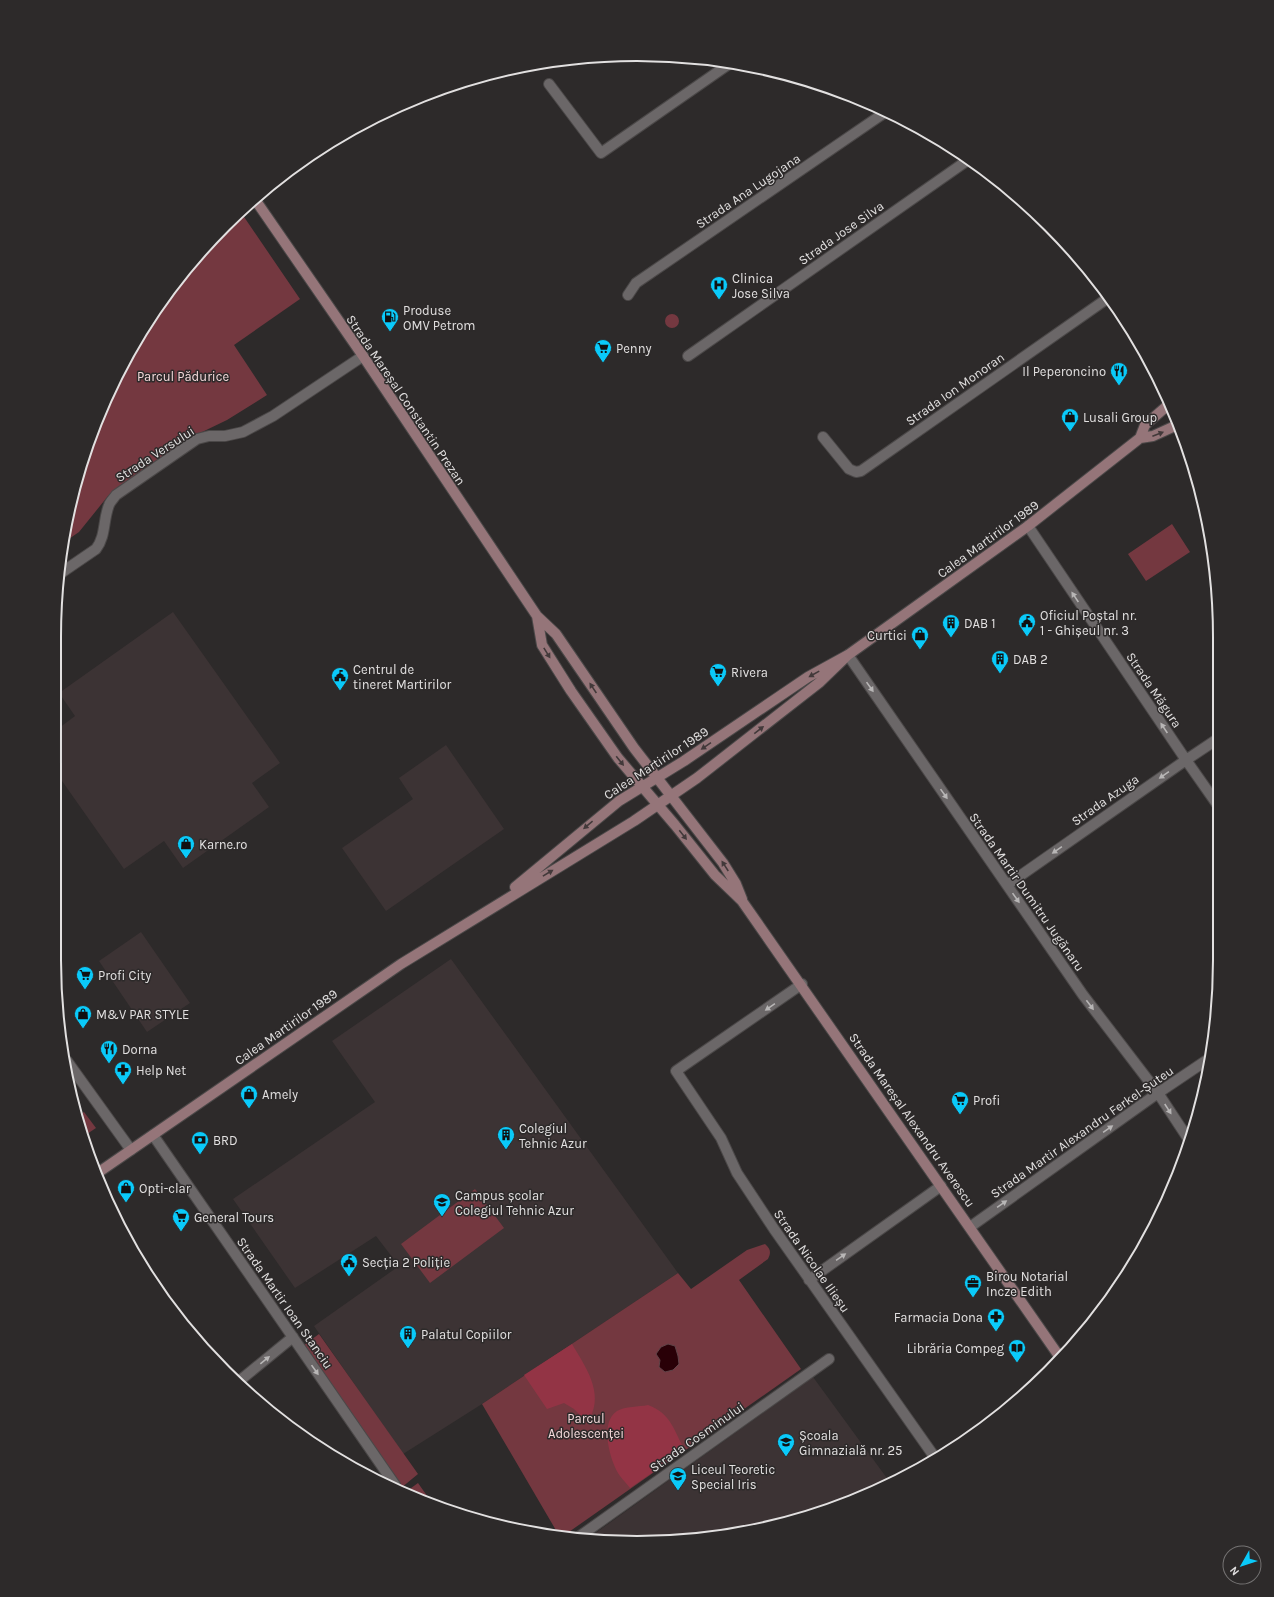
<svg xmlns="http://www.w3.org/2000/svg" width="1274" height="1597" font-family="Karla,sans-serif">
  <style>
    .built { fill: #3c3334 }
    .green { fill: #743840 }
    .forest { fill: #933445 }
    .water { fill: #290007; stroke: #604348 }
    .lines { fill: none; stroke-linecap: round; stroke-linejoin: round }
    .street-casing { stroke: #4b4848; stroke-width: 12 }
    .secondary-casing { stroke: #4b4848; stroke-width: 12 }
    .street { stroke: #6b6768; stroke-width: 10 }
    .secondary { stroke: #957579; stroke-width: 10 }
    .oneway { fill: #42393a }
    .oneway2 { fill: #b8b6b6 }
    .labels { text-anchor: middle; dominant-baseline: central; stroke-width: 3; stroke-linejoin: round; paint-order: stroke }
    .street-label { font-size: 13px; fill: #e2e0e0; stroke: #2d2a2a }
    .poi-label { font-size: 13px; fill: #e2e0e0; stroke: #2d2a2a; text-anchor: start }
    .park-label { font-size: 13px; fill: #f5d9db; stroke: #2d2a2a }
    .rim { fill: none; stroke: #e2e0e0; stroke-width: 2 }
  </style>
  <rect width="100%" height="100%" fill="#2d2a2a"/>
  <!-- built -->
  <path class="built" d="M 173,612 L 280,763 L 252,783 L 269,807 L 183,868 L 164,841 L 124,869 L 55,771 L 55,731 L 75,716 L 59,693 Z
    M 446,745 L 504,829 L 386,911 L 342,848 L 413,799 L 399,778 Z
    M 141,932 L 190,1003 L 147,1032 L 99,961 Z
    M 451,959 L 678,1273 L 482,1404 L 403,1454 L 314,1326 L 399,1266 L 376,1236 L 295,1288 L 233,1199 L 375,1102 L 332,1041 Z
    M 813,1377 L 889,1481 L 788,1523 L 637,1543 L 590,1537 Z"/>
  <!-- green -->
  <path class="green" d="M 240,211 L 300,299 L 234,345 L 267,395 L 227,420 L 200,433 L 108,496 L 79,532 L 63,543 L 65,523 L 85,449 L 132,346 L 199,253 Z
    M665 321a7 7 0 1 1 14 0a7 7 0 1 1-14 0Z
    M 1172,524 L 1190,552 L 1146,581 L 1128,554 Z
    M 84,1112 L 96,1128 L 84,1136 L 76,1117 Z
    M 475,1189 L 504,1228 L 430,1283 L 401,1244 Z
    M 765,1244 C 771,1249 771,1253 768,1259 L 739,1280 L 801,1369 L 566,1534 L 557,1532 L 482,1404 L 678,1273 L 691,1289 L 747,1250 Z
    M 319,1334 L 418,1474 L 401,1488 L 395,1485 L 300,1348 Z
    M 418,1483 L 430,1500 L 407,1491 Z"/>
  <!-- forest -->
  <path class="forest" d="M 572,1344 C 585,1366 604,1392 590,1418 L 584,1419 L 574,1409 L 564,1403 L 547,1409 L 524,1375 Z
    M 648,1405 C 672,1414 673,1430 685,1450 L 630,1488 C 627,1484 623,1480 620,1476 C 610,1462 599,1422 617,1411 C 625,1406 639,1407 648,1405 Z"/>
  <!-- water -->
  <path class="water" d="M 668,1344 L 675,1346 L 678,1356 L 679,1364 L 673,1370 L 665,1372 L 659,1367 L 660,1360 L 656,1354 L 661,1347 Z"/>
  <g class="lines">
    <defs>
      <path id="street" d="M 549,84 L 601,153 L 729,64
        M 628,295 L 636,283 L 887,111
        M 688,356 L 968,160
        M 823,437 L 849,469 L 856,472 L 861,471 L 1108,298
        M 1028,526 L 1186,760 L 1219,807
        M 58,575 L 96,549 C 106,536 103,520 109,505 C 110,502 114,498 116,495 L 197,439 L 209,436 L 225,436 L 243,432 L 273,416 L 363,356
        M 848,655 L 1083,995 L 1158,1093 L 1189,1140
        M 1007,885 L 1186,760 L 1219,738
        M 802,984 L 676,1071 L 721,1138 L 737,1173 L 774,1229 L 936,1459
        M 67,1061 L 131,1150
        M 153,1135 L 395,1485
        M 970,1227 L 1158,1093 L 1210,1058
        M 809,1280 L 941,1186
        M 238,1382 L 293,1337
        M 580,1536 L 829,1359"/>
      <path id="secondary" d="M 254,198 L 363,356 L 537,616 L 556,634 L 634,748 L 723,863 L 736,884 L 742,899
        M 1140,438 L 1145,425 L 1167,406
        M 537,616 L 542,645 L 571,691 L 618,758 L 675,825 L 715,875 L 742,901 L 1059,1356
        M 515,887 L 619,801 L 684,761 L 808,677 L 848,655 L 1028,526 L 1140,438 L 1153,436 L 1175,426
        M 99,1172 L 401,964 L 634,821 L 697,778 L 820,682 L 848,655"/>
    </defs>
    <!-- street casing -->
    <use href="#street" class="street-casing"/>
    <!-- secondary casing -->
    <use href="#secondary" class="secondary-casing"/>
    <!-- street -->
    <use href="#street" class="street"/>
    <!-- secondary -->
    <use href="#secondary" class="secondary"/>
  </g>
  <!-- one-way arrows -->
  <defs><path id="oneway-solid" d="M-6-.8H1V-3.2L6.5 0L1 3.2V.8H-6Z"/></defs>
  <g class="oneway">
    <use href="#oneway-solid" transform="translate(1158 434) rotate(-21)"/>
    <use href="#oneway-solid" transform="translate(547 653) rotate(58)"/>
    <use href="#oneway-solid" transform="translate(814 674) rotate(151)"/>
    <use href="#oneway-solid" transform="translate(593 688) rotate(-124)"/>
    <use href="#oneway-solid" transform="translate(759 730) rotate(-38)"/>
    <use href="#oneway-solid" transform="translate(706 746) rotate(146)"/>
    <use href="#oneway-solid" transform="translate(620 761) rotate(51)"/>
    <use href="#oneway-solid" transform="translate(588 825) rotate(140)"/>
    <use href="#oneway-solid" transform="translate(683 835) rotate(52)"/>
    <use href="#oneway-solid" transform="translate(725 866) rotate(-123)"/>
    <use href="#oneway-solid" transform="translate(548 873) rotate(-31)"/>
  </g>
  <g class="oneway2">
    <use href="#oneway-solid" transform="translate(1075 597) rotate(-124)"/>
    <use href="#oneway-solid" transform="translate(870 687) rotate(55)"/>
    <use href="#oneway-solid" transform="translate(1164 728) rotate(-124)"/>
    <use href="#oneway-solid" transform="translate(1164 775) rotate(145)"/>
    <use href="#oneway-solid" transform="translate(944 794) rotate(55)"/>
    <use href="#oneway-solid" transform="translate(1057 850) rotate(145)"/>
    <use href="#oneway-solid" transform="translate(1016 898) rotate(55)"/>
    <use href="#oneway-solid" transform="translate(1090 1005) rotate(53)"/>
    <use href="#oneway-solid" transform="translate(770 1007) rotate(145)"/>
    <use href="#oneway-solid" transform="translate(1168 1109) rotate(57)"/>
    <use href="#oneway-solid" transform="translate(1108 1129) rotate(-35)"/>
    <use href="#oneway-solid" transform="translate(1002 1204) rotate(-35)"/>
    <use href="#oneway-solid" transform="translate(841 1257) rotate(-35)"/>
    <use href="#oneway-solid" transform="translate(265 1360) rotate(-39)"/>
    <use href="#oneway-solid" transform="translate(315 1370) rotate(55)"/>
  </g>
  <!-- icons -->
  <defs>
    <symbol id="hospital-pin" viewBox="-11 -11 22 30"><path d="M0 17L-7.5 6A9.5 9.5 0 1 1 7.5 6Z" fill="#0acafa" stroke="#2d2a2a"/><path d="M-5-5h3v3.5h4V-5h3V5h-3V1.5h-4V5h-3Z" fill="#111"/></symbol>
    <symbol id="fuel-pin" viewBox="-11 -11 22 30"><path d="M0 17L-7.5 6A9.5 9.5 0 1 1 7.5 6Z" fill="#0acafa" stroke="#2d2a2a"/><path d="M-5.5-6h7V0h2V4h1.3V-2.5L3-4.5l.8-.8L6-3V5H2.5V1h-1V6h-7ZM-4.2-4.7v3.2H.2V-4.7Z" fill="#111"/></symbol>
    <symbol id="supermarket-pin" viewBox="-11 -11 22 30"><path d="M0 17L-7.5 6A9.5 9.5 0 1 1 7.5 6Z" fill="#0acafa" stroke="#2d2a2a"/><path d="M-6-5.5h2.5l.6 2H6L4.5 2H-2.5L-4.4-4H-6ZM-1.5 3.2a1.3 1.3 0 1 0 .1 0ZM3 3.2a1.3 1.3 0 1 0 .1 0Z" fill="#111"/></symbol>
    <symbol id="restaurant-pin" viewBox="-11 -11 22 30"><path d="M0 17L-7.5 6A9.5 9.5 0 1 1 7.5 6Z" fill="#0acafa" stroke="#2d2a2a"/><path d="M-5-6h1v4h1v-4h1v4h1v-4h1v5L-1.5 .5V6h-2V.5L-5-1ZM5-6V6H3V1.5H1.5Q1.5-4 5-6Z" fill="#111"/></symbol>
    <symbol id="shop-pin" viewBox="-11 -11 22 30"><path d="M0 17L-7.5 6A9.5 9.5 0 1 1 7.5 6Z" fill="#0acafa" stroke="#2d2a2a"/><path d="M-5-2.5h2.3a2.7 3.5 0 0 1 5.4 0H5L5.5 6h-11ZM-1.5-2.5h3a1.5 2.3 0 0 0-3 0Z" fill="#111"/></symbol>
    <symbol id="civic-pin" viewBox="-11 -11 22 30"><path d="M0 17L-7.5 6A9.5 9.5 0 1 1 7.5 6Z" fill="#0acafa" stroke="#2d2a2a"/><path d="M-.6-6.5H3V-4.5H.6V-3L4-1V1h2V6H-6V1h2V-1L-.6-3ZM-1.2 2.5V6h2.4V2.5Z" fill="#111"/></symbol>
    <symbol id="building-pin" viewBox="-11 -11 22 30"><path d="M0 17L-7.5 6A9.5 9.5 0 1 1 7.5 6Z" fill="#0acafa" stroke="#2d2a2a"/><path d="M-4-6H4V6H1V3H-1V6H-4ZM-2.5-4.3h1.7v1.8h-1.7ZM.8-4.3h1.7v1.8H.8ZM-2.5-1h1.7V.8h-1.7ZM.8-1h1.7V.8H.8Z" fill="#111"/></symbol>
    <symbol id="pharmacy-pin" viewBox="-11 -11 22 30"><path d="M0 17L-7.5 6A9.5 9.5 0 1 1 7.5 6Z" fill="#0acafa" stroke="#2d2a2a"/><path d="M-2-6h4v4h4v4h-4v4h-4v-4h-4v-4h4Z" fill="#111"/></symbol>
    <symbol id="bank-pin" viewBox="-11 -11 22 30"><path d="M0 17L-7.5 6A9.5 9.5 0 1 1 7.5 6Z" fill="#0acafa" stroke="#2d2a2a"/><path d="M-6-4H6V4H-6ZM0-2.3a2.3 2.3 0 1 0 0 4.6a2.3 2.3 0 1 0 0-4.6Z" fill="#111"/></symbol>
    <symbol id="school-pin" viewBox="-11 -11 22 30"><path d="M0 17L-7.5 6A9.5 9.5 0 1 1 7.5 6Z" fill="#0acafa" stroke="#2d2a2a"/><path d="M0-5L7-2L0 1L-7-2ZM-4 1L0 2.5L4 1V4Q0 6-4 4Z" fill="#111"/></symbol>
    <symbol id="office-pin" viewBox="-11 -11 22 30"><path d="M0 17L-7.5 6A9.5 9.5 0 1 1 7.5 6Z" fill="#0acafa" stroke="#2d2a2a"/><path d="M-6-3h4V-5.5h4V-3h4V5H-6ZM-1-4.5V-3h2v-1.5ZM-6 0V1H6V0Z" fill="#111"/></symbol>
    <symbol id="library-pin" viewBox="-11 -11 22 30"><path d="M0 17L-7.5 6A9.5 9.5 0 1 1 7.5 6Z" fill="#0acafa" stroke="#2d2a2a"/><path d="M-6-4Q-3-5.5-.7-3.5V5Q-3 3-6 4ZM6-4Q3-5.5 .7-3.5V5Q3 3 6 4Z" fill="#111"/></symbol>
  </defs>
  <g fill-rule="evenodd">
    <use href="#hospital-pin" x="709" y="275" width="20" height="27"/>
    <use href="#fuel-pin" x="380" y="307" width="20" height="27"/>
    <use href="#supermarket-pin" x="593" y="338" width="20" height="27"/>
    <use href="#restaurant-pin" x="1109" y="361" width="20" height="27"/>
    <use href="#shop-pin" x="1060" y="407" width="20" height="27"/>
    <use href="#civic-pin" x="1017" y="612" width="20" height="27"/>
    <use href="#building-pin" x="941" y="613" width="20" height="27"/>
    <use href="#shop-pin" x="910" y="625" width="20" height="27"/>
    <use href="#building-pin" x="990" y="649" width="20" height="27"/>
    <use href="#supermarket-pin" x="708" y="662" width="20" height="27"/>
    <use href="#civic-pin" x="330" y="666" width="20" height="27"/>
    <use href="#shop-pin" x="176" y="834" width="20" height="27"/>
    <use href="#supermarket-pin" x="75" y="965" width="20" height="27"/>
    <use href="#shop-pin" x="73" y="1004" width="20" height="27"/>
    <use href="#restaurant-pin" x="99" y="1039" width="20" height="27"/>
    <use href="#pharmacy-pin" x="113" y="1060" width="20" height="27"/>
    <use href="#shop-pin" x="239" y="1084" width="20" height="27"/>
    <use href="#supermarket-pin" x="950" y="1090" width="20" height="27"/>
    <use href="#building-pin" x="496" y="1125" width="20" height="27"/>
    <use href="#bank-pin" x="190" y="1130" width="20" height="27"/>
    <use href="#shop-pin" x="116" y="1178" width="20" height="27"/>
    <use href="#school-pin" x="432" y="1192" width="20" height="27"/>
    <use href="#supermarket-pin" x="171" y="1207" width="20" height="27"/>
    <use href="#civic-pin" x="339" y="1252" width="20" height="27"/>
    <use href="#office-pin" x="963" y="1273" width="20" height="27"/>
    <use href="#pharmacy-pin" x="986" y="1307" width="20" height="27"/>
    <use href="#building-pin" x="398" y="1324" width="20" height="27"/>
    <use href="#library-pin" x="1007" y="1338" width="20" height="27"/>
    <use href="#school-pin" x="776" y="1432" width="20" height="27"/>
    <use href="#school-pin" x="668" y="1466" width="20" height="27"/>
  </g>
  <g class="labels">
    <!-- street labels -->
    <g class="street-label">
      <text transform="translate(748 191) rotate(-34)">Strada Ana Lugojana</text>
      <text transform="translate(841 233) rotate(-35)">Strada Jose Silva</text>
      <text transform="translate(955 389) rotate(-35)">Strada Ion Monoran</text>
      <text transform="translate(406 400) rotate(56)">Strada Mareșal Constantin Prezan</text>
      <text transform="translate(155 454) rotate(-33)">Strada Versului</text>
      <text transform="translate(988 539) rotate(-36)">Calea Martirilor 1989</text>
      <text transform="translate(1154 690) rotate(56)">Strada Măgura</text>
      <text transform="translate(656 763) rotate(-33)">Calea Martirilor 1989</text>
      <text transform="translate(1105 800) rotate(-35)">Strada Azuga</text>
      <text transform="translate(1027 892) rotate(55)">Strada Martir Dumitru Jugănaru</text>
      <text transform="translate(286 1027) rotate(-35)">Calea Martirilor 1989</text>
      <text transform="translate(912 1120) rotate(55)">Strada Mareșal Alexandru Averescu</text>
      <text transform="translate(1082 1132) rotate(-35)">Strada Martir Alexandru Ferkel-Șuteu</text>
      <text transform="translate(812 1261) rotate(55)">Strada Nicolae Ilieșu</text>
      <text transform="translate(285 1303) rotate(55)">Strada Martir Ioan Stanciu</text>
      <text transform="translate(697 1437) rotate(-35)">Strada Cosminului</text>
    </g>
    <!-- poi labels -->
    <g class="poi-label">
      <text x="732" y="278">Clinica<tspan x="732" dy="15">Jose Silva</tspan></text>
      <text x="403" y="310">Produse<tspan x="403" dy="15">OMV Petrom</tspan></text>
      <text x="616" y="348">Penny</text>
      <text x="1106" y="371" text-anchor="end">Il Peperoncino</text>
      <text x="1083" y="417">Lusali Group</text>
      <text x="1040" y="615">Oficiul Poștal nr.<tspan x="1040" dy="15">1 - Ghișeul nr. 3</tspan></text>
      <text x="964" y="623">DAB 1</text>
      <text x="907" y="635" text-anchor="end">Curtici</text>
      <text x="1013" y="659">DAB 2</text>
      <text x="353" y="669">Centrul de<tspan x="353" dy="15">tineret Martirilor</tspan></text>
      <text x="731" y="672">Rivera</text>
      <text x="199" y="844">Karne.ro</text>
      <text x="98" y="975">Profi City</text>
      <text x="96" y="1014">M&amp;V PAR STYLE</text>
      <text x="122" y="1049">Dorna</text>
      <text x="136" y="1070">Help Net</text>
      <text x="262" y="1094">Amely</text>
      <text x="973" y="1100">Profi</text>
      <text x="519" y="1128">Colegiul<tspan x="519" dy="15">Tehnic Azur</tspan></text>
      <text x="213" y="1140">BRD</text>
      <text x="139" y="1188">Opti-clar</text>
      <text x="455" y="1195">Campus școlar<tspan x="455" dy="15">Colegiul Tehnic Azur</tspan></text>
      <text x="194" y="1217">General Tours</text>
      <text x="362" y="1262">Secția 2 Poliție</text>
      <text x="986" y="1276">Birou Notarial<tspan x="986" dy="15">Incze Edith</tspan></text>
      <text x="983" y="1317" text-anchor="end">Farmacia Dona</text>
      <text x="421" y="1334">Palatul Copiilor</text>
      <text x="1004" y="1348" text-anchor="end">Librăria Compeg</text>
      <text x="799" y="1435">Școala<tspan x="799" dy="15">Gimnazială nr. 25</tspan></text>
      <text x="691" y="1469">Liceul Teoretic<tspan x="691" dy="15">Special Iris</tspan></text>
    </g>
    <!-- park labels -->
    <g class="park-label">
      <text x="183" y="376">Parcul Pădurice</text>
      <text x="586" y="1418">Parcul<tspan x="586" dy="15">Adolescenței</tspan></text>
    </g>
  </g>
  <!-- crop -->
  <path d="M0 0H1274V1597H0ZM637 61H637A576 576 0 0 1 1213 637V960A576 576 0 0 1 637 1536H637A576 576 0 0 1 61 960V637A576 576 0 0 1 637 61Z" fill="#2d2a2a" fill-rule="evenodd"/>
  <path class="rim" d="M637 61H637A576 576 0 0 1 1213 637V960A576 576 0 0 1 637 1536H637A576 576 0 0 1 61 960V637A576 576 0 0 1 637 61Z"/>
  <!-- north arrow -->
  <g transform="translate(1242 1565) rotate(231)"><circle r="19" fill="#2d2a2a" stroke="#757373"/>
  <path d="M0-3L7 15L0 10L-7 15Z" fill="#0acafa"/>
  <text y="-6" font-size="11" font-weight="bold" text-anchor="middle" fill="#e2e0e0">N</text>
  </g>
</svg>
